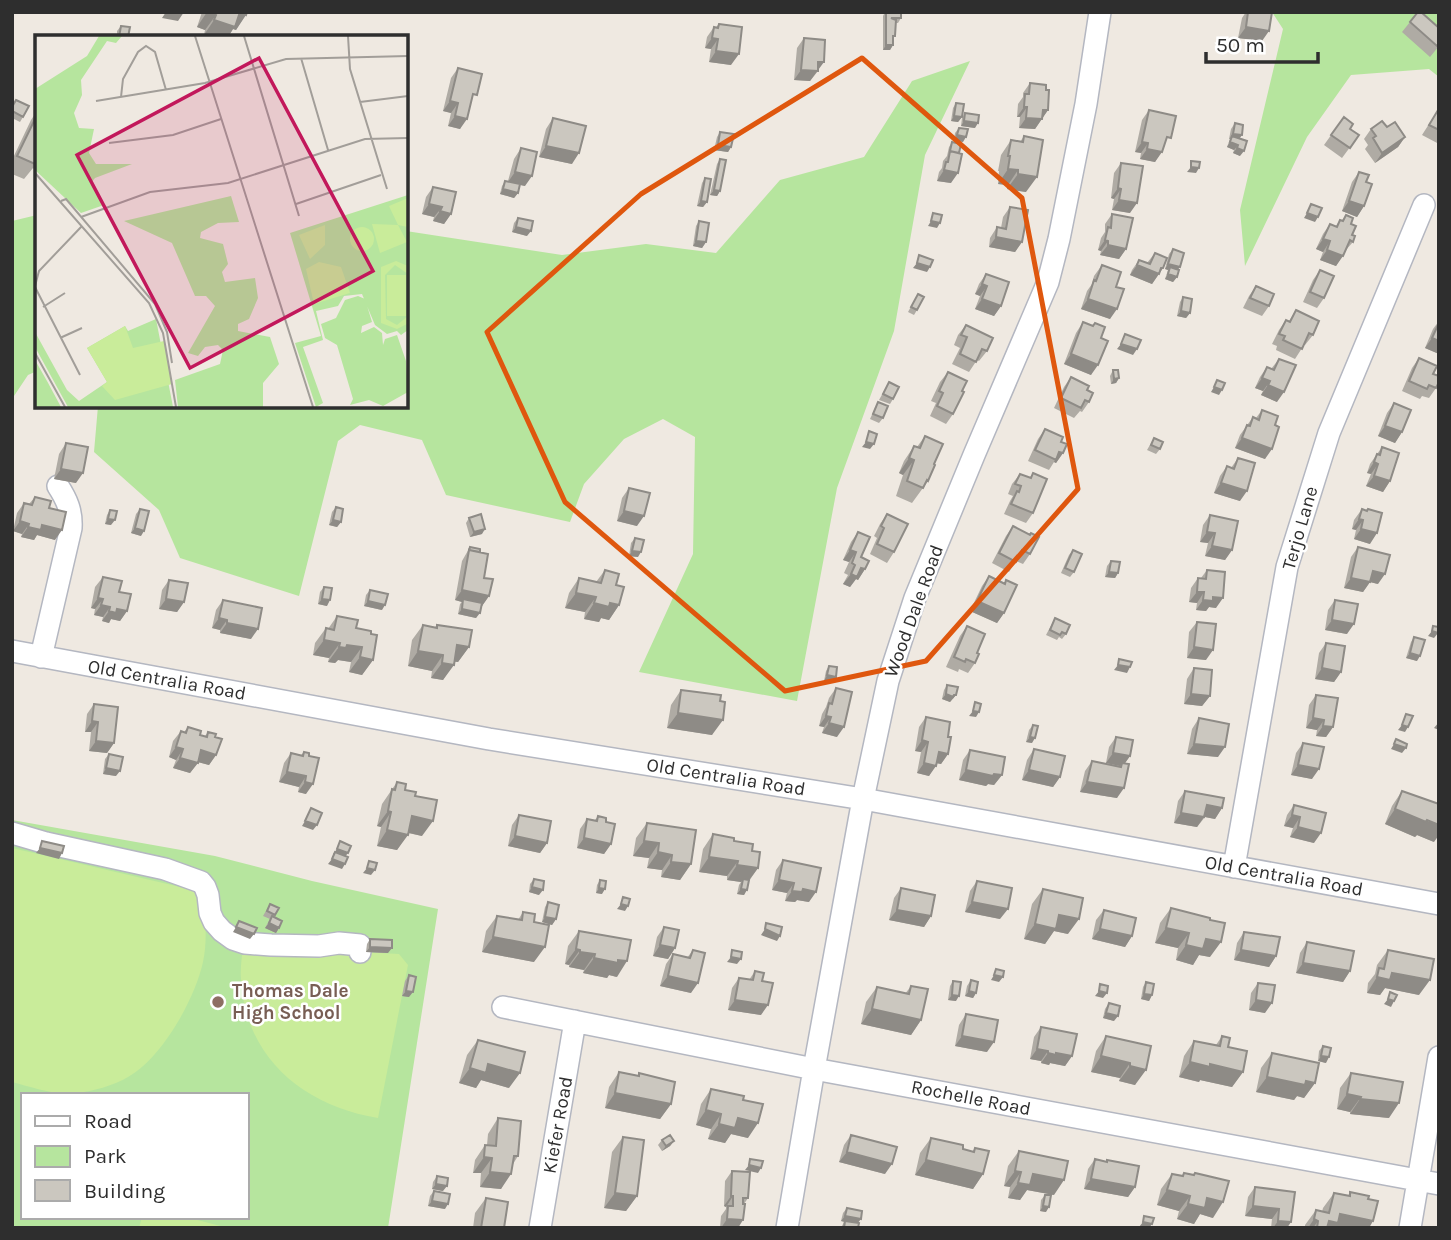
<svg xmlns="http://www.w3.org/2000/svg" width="1451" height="1240" font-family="Karla,sans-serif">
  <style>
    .green { fill: #b6e59e; fill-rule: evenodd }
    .pitch { fill: #c9ec9a }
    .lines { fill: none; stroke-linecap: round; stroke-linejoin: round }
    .minor-casing { stroke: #b4b7c1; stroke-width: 24 }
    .minor { stroke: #fff; stroke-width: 21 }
    .wall { fill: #afaba4 }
    .shaded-wall { fill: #8e8b86 }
    .building { fill: #cbc7bf; stroke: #8e8b86; stroke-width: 2 }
    .marked { fill: none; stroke: #df570e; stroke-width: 5; stroke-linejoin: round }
    .education-dot { fill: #8d6e63; stroke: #fff; stroke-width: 2.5 }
    .labels { text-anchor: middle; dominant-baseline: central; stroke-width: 5; stroke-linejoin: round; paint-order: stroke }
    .street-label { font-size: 19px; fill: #2e2e2e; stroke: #fff }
    .education-label { font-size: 19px; font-weight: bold; fill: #785e54; stroke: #fff; text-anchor: start }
    .inset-road { fill: none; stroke: #a29e99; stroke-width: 2 }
    .view { fill: #c2185b; fill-opacity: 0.15; stroke: #c2185b; stroke-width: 3.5 }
    .inset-edge { fill: none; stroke: #2e2e2e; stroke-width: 3.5 }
  </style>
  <rect width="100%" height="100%" fill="#efe9e1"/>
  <!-- green -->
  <path class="green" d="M 1272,12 L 1439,12 L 1439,77 L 1429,69 L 1351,75 L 1307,137 L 1245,266 L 1240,210 L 1283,29 Z
    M 970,61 L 925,155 L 894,331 L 837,488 L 797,701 L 639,672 L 693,554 L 695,437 L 663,419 L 624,439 L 584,484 L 570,522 L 446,495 L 422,440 L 360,425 L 338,441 L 299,596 L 180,558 L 159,510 L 94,452 L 98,406 L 406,406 L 406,231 L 562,255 L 646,244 L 716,253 L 780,180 L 864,157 L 912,81 Z
    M 37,215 L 37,371 L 28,375 L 12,399 L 12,221 Z
    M 12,820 L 215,856 L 312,881 L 438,909 L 388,1228 L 12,1228 ZM 23,1095 L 247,1095 L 247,1217 L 23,1217 Z"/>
  <!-- pitch -->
  <path class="pitch" d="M 12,848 L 202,892 C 205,914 208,939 203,962 C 195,999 162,1058 128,1077 C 115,1085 91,1092 76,1093 C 56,1096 32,1087 12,1082 Z
    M 243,946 L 399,954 L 408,965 L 378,1118 C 304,1106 245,1058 241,979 C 240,968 242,957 243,946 Z
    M 142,1217 L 186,1217 L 228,1228 L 139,1228 Z"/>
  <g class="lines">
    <defs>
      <path id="minor" d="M 12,651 L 489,739 L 863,799 L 1439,904
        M 41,657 L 71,528 C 72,511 67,500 58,486
        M 12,833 L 46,843 L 165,869 L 201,882 L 205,887 L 208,895 L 210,913 L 214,922 L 222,931 L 233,939 L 245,943 L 271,945 L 319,946 L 339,943 L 360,945 L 360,952
        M 1234,867 L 1287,567 L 1329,433 L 1424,205
        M 503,1007 L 814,1069 L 1439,1184
        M 540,1228 L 575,1021
        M 787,1228 L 814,1069 L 863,799 L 888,681 L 915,598 L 974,455 L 1048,282 L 1059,239 L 1086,104 L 1100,12
        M 1410,1228 L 1439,1057"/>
    </defs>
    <!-- minor casing -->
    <use href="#minor" class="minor-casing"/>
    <!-- minor -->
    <use href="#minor" class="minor"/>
  </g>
  <!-- wall -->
  <path class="wall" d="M 202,12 L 247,12 L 236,30 L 233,29 L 228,37 L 209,37 L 204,35 L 205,30 L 197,27 Z
    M 885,12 L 901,12 L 901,18 L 898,23 L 895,23 L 893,45 L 890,50 L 883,50 L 883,16 Z
    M 1246,12 L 1272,12 L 1262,41 L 1238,38 L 1242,18 Z
    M 1410,22 L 1439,28 L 1439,46 L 1430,57 L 1402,32 Z
    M 719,24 L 731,65 L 709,62 L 711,49 L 705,48 L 707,37 L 714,27 L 716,27 Z
    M 121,26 L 128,37 L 117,37 L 117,31 Z
    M 804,38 L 818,71 L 810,81 L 794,80 L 797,48 Z
    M 458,68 L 470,105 L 460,129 L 448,126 L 451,113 L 443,111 L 451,78 Z
    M 1030,83 L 1046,90 L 1048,110 L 1035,129 L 1019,128 L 1020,117 L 1017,117 L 1018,104 L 1023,97 L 1023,93 Z
    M 16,100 L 23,117 L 20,122 L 12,118 L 12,106 Z
    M 956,103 L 962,117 L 958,122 L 951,121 L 953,108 Z
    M 1149,110 L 1163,148 L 1155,162 L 1140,159 L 1141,153 L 1135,152 L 1142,120 Z
    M 1438,110 L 1439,111 L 1439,144 L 1422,135 Z
    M 37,111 L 37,165 L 34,169 L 33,168 L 24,179 L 12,174 L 12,160 L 31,120 Z
    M 965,113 L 975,128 L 961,126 L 962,118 Z
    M 1344,117 L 1350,129 L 1359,135 L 1342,158 L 1324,145 Z
    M 553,118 L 572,164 L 539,157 L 546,129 Z
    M 1235,123 L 1242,135 L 1239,139 L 1240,156 L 1233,153 L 1234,150 L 1227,147 L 1230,139 L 1229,139 L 1231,129 Z
    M 1387,127 L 1405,137 L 1398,147 L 1375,163 L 1365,149 L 1368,145 L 1364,139 L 1371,129 Z
    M 959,128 L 963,142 L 954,140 L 955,133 Z
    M 720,132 L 731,147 L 728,152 L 714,150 L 717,137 Z
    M 1024,136 L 1026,192 L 1007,189 L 1008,185 L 998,184 L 999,171 L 998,171 L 1001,155 L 1011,140 L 1020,142 Z
    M 952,142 L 951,183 L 937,181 L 939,172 L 942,168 L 943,161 L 947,156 L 949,147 Z
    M 521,148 L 525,186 L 520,185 L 518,193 L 514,198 L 500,194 L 502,186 L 505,181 L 508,181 L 514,159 Z
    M 720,159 L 720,191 L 717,196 L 710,195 L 717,164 Z
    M 1121,163 L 1130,213 L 1112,210 L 1114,199 L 1111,198 L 1114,173 Z
    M 1359,172 L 1366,182 L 1364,206 L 1357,217 L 1342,211 L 1352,182 Z
    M 705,178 L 707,202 L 703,207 L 697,206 L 702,183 Z
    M 433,187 L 451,214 L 444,224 L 433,221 L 434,217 L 422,214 L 426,197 Z
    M 1010,207 L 1022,242 L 1015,252 L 989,247 L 990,238 L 997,227 L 1001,228 L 1003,217 Z
    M 1112,214 L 1126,249 L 1119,259 L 1100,255 L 1101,251 L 1098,250 L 1101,238 L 1105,232 L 1105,224 Z
    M 1346,215 L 1351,224 L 1353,242 L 1345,251 L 1336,266 L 1320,260 L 1323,252 L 1316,249 L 1323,234 L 1330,224 L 1336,226 L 1340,220 L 1342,221 Z
    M 518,218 L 527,236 L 512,232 L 514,223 Z
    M 699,221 L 706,242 L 702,248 L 693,246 L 696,226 Z
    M 1173,249 L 1178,269 L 1177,277 L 1173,282 L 1165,279 L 1168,270 L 1165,269 L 1169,254 Z
    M 1155,253 L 1163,268 L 1152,284 L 1130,275 L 1132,270 L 1139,260 L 1147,263 Z
    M 1102,265 L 1116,287 L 1110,319 L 1081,309 L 1087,291 L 1092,284 L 1094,276 Z
    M 1320,270 L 1324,298 L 1317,308 L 1303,302 L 1313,280 Z
    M 986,274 L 1001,306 L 994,316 L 975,309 L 980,296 L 975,294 L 979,284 Z
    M 1256,286 L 1269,306 L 1262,316 L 1243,308 L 1249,296 Z
    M 918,294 L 917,310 L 914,315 L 908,312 Z
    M 1183,297 L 1190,313 L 1186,318 L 1177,316 L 1180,302 Z
    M 1296,310 L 1313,335 L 1305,345 L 1304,345 L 1295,359 L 1276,350 L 1277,346 L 1272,344 L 1279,330 L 1286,320 L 1289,321 Z
    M 1439,321 L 1439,354 L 1425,348 L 1433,329 Z
    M 1083,322 L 1093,326 L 1095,323 L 1101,338 L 1091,375 L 1064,364 L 1076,333 Z
    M 966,325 L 987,351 L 979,361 L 977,360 L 969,372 L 952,364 L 960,348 L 954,345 L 958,335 Z
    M 1419,358 L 1433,374 L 1436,388 L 1429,398 L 1422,396 L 1420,399 L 1402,391 L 1412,368 Z
    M 1279,359 L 1277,402 L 1261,395 L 1263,391 L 1255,388 L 1260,377 L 1267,367 L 1271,369 Z
    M 1113,370 L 1119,378 L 1116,383 L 1111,384 L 1110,376 Z
    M 948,372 L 962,391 L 953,414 L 946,424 L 930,416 L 936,403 L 931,401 L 940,382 Z
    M 1071,377 L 1087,390 L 1089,402 L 1082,412 L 1080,411 L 1074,418 L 1054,408 L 1064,387 Z
    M 889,382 L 893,399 L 890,404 L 879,400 Z
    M 878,402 L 883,418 L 879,423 L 870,419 Z
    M 1394,403 L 1402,432 L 1395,443 L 1378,436 L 1387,413 Z
    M 1262,410 L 1275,425 L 1265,459 L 1235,448 L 1240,435 L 1253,417 L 1256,418 Z
    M 1045,429 L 1061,442 L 1063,453 L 1056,463 L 1054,462 L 1049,470 L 1028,461 L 1038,439 Z
    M 925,436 L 934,464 L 928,481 L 912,503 L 896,496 L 903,475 L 899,473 L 904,461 L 914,446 L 917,447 Z
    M 1154,438 L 1160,449 L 1156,454 L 1147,450 Z
    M 66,443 L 76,483 L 54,479 L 59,454 Z
    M 1382,447 L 1390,481 L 1383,492 L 1366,486 L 1371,474 L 1367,473 L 1370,464 Z
    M 1238,458 L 1240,501 L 1214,493 L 1220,476 L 1227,466 L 1231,468 Z
    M 1033,473 L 1033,513 L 1026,523 L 1004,514 L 1010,501 L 1013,496 L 1008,494 L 1012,484 L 1020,474 L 1030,478 Z
    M 629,488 L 637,526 L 617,521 L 622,498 Z
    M 35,497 L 49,508 L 55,540 L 37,535 L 34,540 L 21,537 L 22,534 L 13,531 L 17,513 L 24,503 L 29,504 Z
    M 336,507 L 341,522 L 337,527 L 329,525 L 332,512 Z
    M 140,509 L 141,536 L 131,533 L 136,514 Z
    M 1362,509 L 1367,511 L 1368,509 L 1370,544 L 1354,539 L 1356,530 L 1352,529 L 1354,520 Z
    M 110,510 L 111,525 L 105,524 L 107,515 Z
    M 887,514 L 894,552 L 887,563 L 870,554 L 877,538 L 874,536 L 880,524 Z
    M 1210,515 L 1232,550 L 1225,560 L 1205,556 L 1208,543 L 1200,542 L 1203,525 Z
    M 469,518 L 482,534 L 470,537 L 466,523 Z
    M 1013,526 L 1030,554 L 1023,564 L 1016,561 L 1009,572 L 992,563 L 1006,536 Z
    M 858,532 L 861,557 L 865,569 L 858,580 L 856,579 L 850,587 L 843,584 L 848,575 L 844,573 L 849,562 L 843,560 L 851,542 Z
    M 635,538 L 638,557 L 629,556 L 631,543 Z
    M 470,547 L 480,552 L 484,578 L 489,596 L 482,606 L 481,606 L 476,618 L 458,614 L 460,604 L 462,602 L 455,600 L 462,561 Z
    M 1358,547 L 1378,584 L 1370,582 L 1363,592 L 1344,588 L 1351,557 Z
    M 1073,550 L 1074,572 L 1070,577 L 1061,573 L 1069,555 Z
    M 1111,561 L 1118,573 L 1115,578 L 1105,577 L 1107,566 Z
    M 605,570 L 616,585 L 619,605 L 609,620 L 601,618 L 599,622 L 584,619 L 585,612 L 565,608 L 569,593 L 579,578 L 596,582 Z
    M 1207,570 L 1216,608 L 1209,607 L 1206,611 L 1196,610 L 1197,603 L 1189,602 L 1191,588 L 1198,578 L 1201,578 Z
    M 989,576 L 1004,584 L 1006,580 L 1004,613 L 997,623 L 970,611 L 982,586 Z
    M 103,577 L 119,592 L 127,611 L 120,621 L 111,619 L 109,623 L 102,621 L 103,617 L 94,615 L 95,609 L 91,608 L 95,587 Z
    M 169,580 L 184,602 L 177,612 L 159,609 L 162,590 Z
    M 324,587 L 327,606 L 318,604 L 320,592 Z
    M 370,590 L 382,610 L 364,606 L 366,595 Z
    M 223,600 L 251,639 L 220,633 L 220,630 L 212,628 L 216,610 Z
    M 1335,600 L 1347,634 L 1325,630 L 1328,610 Z
    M 337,616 L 356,628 L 373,660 L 362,675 L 349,672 L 351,662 L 338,660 L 335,663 L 328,662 L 329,658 L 313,655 L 315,643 L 326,628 L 328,629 Z
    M 1055,618 L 1066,634 L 1062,639 L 1059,637 L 1057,640 L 1046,635 Z
    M 1197,622 L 1206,660 L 1187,658 L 1189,632 Z
    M 423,625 L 435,627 L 437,625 L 469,647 L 458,662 L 454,662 L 443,680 L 431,678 L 432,671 L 408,666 L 412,640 Z
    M 967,626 L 977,653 L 975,663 L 968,673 L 959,669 L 958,672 L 946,667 L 960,636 Z
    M 1414,637 L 1417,661 L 1406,658 L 1411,642 Z
    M 1326,643 L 1341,672 L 1334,682 L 1315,679 L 1319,653 Z
    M 829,666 L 832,682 L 824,681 L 826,671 Z
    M 1194,668 L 1210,696 L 1202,706 L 1184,704 L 1187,679 Z
    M 947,685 L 956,695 L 950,702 L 942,699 L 944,690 Z
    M 836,688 L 837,737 L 822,733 L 824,727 L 819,726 L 822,714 L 826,707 L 829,698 Z
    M 681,690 L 720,701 L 712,735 L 667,728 L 671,705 Z
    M 1316,695 L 1333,727 L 1326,737 L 1316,736 L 1317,730 L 1306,728 L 1309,705 Z
    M 94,704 L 114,743 L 107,753 L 89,751 L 91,732 L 85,732 L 87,714 Z
    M 926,717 L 948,737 L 948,754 L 941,764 L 936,763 L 929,776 L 917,773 L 921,752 L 915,751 L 919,727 Z
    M 1199,718 L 1218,757 L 1187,754 L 1192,729 Z
    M 1033,725 L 1032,743 L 1026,742 L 1029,730 Z
    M 188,727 L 200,735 L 205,736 L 208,732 L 215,737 L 216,755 L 209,765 L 198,762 L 190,773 L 173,768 L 176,760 L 169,757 L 173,741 L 181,731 L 184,732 Z
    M 1116,737 L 1130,756 L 1125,763 L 1117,798 L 1080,792 L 1085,771 L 1092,761 L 1119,767 L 1120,766 L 1106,763 L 1109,747 Z
    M 1303,743 L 1312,779 L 1291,775 L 1296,753 Z
    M 1034,749 L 1060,777 L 1053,787 L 1022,780 L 1027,760 Z
    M 970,750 L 1002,775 L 994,785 L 988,784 L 986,786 L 959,780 L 963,760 Z
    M 304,752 L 309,753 L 306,794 L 298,792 L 299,787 L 279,782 L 284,763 L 291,753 L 301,755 Z
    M 109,754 L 116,776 L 103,774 L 105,759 Z
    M 397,782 L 405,790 L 415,796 L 422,836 L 408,833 L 397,850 L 377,846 L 381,827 L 377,826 L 382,804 Z
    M 1185,791 L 1222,808 L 1215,819 L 1205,817 L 1197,827 L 1174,823 L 1178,801 Z
    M 1402,791 L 1434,842 L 1417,835 L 1415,837 L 1385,824 L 1392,806 Z
    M 1294,805 L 1314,843 L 1290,837 L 1293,828 L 1284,826 L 1287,815 Z
    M 519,815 L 547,843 L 540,853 L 508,846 L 512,825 Z
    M 598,816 L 611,844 L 604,854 L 577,848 L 580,829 L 587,819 L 595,820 Z
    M 647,823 L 691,864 L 680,880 L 661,877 L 662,870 L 647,868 L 649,858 L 633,856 L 636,838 Z
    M 713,834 L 734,841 L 752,851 L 758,868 L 749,881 L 744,895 L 737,894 L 739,885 L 741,882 L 727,880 L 727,876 L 699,872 L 703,849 Z
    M 783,860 L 809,902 L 797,900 L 795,902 L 785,901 L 787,893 L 772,890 L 776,870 Z
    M 534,879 L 539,895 L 529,892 L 530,884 Z
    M 600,880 L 602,894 L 596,893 L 597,885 Z
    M 977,881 L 1000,919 L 965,912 L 970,891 Z
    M 901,888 L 931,916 L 924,927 L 889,920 L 894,898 Z
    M 1043,889 L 1068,934 L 1054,931 L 1045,944 L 1024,939 L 1032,904 Z
    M 548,902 L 556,919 L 552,925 L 542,922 L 545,907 Z
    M 270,904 L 275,915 L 274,917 L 279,928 L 276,933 L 265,928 L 270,919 L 263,916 Z
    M 1171,908 L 1210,920 L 1210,957 L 1199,955 L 1193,965 L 1176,960 L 1178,948 L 1155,943 L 1160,923 Z
    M 1104,910 L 1132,936 L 1125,947 L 1092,939 L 1096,920 Z
    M 523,912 L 534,922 L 534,962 L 482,952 L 486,931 L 497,916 L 518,920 Z
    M 664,927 L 675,948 L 668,959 L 653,956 L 657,937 Z
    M 579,931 L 617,977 L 609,975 L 607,978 L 583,973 L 584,970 L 569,967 L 569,965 L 565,964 L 568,946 Z
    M 1244,932 L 1276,956 L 1269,967 L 1234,960 L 1237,943 Z
    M 370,939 L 388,953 L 366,952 L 367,944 Z
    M 1307,942 L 1350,971 L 1343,982 L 1296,973 L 1300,953 Z
    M 693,950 L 691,993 L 660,986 L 666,964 L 673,954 L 687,958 Z
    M 1388,950 L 1419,995 L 1385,988 L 1380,995 L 1367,993 L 1368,983 L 1375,974 L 1377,965 Z
    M 755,971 L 761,1015 L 728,1010 L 732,988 L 739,978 L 749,980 Z
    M 409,975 L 409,997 L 402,996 L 405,981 Z
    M 971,980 L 976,993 L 973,998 L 965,996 L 967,986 Z
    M 953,981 L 956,1001 L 948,1000 L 950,986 Z
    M 1146,982 L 1152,995 L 1149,1001 L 1141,999 L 1143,987 Z
    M 1258,983 L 1265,1013 L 1249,1010 L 1251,993 Z
    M 911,986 L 921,1020 L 911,1035 L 861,1024 L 866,1002 L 877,987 L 905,994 Z
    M 1109,1003 L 1114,1021 L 1103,1018 L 1105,1009 Z
    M 966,1014 L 987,1052 L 955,1046 L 959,1025 Z
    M 1041,1027 L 1072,1056 L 1065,1066 L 1050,1063 L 1049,1065 L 1041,1063 L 1041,1061 L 1030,1059 L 1034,1037 Z
    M 1106,1036 L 1151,1046 L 1135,1085 L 1119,1081 L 1120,1078 L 1091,1072 L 1096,1051 Z
    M 1222,1036 L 1243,1072 L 1232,1087 L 1200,1080 L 1199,1082 L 1179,1077 L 1184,1056 L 1194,1041 L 1216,1045 Z
    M 478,1040 L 509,1088 L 481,1080 L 476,1088 L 459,1083 L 467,1055 Z
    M 1323,1046 L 1326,1063 L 1318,1061 L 1319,1051 Z
    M 1272,1053 L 1315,1083 L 1304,1098 L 1297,1096 L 1294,1100 L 1256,1092 L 1261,1068 Z
    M 619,1072 L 637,1076 L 639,1073 L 671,1104 L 660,1119 L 605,1108 L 609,1087 Z
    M 1351,1073 L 1389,1118 L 1350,1114 L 1350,1112 L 1337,1109 L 1340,1088 Z
    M 711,1089 L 743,1100 L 748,1138 L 731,1134 L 725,1143 L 708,1139 L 711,1129 L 696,1125 L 701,1104 Z
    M 498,1118 L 518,1156 L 513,1164 L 501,1189 L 480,1187 L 481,1173 L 473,1173 L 475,1160 L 485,1145 L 487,1145 L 488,1134 Z
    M 851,1135 L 885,1174 L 839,1162 L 844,1145 Z
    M 623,1137 L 637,1196 L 626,1211 L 604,1208 L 612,1152 Z
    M 931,1138 L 963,1149 L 972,1152 L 975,1148 L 983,1174 L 973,1189 L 915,1175 L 920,1153 Z
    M 662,1140 L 674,1141 L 670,1146 L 662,1151 L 658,1145 Z
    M 1019,1151 L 1054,1195 L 1027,1190 L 1020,1200 L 1008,1198 L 1010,1187 L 1004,1186 L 1008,1166 Z
    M 1095,1159 L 1106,1162 L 1107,1160 L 1135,1187 L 1128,1197 L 1084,1189 L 1088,1169 Z
    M 732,1171 L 748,1198 L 744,1204 L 738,1228 L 720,1228 L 721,1216 L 726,1209 L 726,1207 L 724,1206 L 725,1181 Z
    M 1184,1173 L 1193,1175 L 1195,1173 L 1213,1218 L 1200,1214 L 1194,1224 L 1177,1219 L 1179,1211 L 1157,1205 L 1161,1189 L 1172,1174 L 1182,1176 Z
    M 437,1176 L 443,1191 L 432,1189 L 433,1182 Z
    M 1255,1187 L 1295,1192 L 1287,1228 L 1271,1228 L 1272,1219 L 1245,1216 L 1248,1197 Z
    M 434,1191 L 445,1209 L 428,1206 L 430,1196 Z
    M 1350,1192 L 1368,1199 L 1369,1228 L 1305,1228 L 1305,1225 L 1316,1210 L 1322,1212 L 1323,1208 L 1334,1193 L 1348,1196 Z
    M 1045,1195 L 1046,1212 L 1040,1211 L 1041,1200 Z
    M 486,1198 L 504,1228 L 473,1228 L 475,1213 Z
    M 847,1208 L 858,1228 L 841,1228 L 844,1222 L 841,1221 L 843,1213 Z"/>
  <!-- shaded-wall -->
  <path class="shaded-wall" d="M 166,12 L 184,12 L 178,21 L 162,18 Z
    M 207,12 L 216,15 L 205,30 L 197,27 Z
    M 240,12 L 246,15 L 236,30 L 233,29 L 228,37 L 209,37 L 204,35 L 214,20 Z
    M 1246,27 L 1269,31 L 1262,41 L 1238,38 Z
    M 712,38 L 718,39 L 711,49 L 705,48 Z
    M 886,45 L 893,45 L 890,50 L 883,50 Z
    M 716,51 L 739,54 L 731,65 L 709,62 Z
    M 818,62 L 824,62 L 810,81 L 794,80 L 801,70 Z
    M 450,101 L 458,103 L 451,113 L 443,111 Z
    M 1024,107 L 1027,107 L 1020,117 L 1017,117 Z
    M 1043,110 L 1048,110 L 1035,129 L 1019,128 L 1026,118 Z
    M 455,116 L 467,119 L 460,129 L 448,126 Z
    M 954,116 L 962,117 L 958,122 L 951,121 Z
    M 964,121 L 978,123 L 975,128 L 961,126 Z
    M 1233,134 L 1242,135 L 1238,140 L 1232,136 L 1229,139 Z
    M 957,135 L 966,137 L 963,142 L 954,140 Z
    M 1405,137 L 1398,147 L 1375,163 L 1382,153 Z
    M 1142,142 L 1148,143 L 1141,153 L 1135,152 Z
    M 1230,142 L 1238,145 L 1234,150 L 1227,147 Z
    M 718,145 L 731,147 L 728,152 L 714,150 Z
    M 546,146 L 579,153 L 572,164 L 539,157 Z
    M 1237,148 L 1244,151 L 1240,156 L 1233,153 Z
    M 1147,149 L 1162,152 L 1155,162 L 1140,159 Z
    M 1191,167 L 1199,168 L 1196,173 L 1187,172 Z
    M 1008,169 L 1018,170 L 1008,185 L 998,184 Z
    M 944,170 L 958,173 L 951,183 L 937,181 Z
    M 515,172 L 532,176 L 525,186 L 508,182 Z
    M 1018,174 L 1037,177 L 1026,192 L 1007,189 Z
    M 1118,188 L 1121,189 L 1114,199 L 1111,198 Z
    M 503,189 L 518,193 L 514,198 L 500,194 Z
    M 714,190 L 720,191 L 717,196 L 710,195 Z
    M 1119,200 L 1137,203 L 1130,213 L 1112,210 Z
    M 701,201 L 707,202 L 703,207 L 697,206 Z
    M 1349,201 L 1364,206 L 1357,217 L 1342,211 Z
    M 429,204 L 442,207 L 434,217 L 422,214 Z
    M 440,211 L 451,214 L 444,224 L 433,221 Z
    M 1307,213 L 1318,217 L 1315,222 L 1304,218 Z
    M 931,221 L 940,223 L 937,228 L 928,226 Z
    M 516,227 L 531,231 L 527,236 L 512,232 Z
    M 996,237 L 1022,242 L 1015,252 L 989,247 Z
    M 1323,239 L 1330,241 L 1323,252 L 1316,249 Z
    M 1105,240 L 1108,241 L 1101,251 L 1098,250 Z
    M 696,241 L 706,242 L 702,248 L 693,246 Z
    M 1108,245 L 1126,249 L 1119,259 L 1100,255 Z
    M 1327,250 L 1343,256 L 1336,266 L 1320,260 Z
    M 917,263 L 930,267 L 927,272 L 913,268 Z
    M 1168,264 L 1180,267 L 1176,272 L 1170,267 L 1168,270 L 1165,269 Z
    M 1137,265 L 1163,268 L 1152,284 L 1130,275 Z
    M 1168,274 L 1177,277 L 1173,282 L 1165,279 Z
    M 982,284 L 987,286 L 980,296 L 975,294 Z
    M 982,299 L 1001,306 L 994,316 L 975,309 Z
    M 1088,299 L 1117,309 L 1110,319 L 1081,309 Z
    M 1181,311 L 1190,313 L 1186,318 L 1177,316 Z
    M 1432,338 L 1439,341 L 1439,354 L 1425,348 Z
    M 1121,344 L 1137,349 L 1133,355 L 1117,349 Z
    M 1071,354 L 1098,365 L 1091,375 L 1064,364 Z
    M 1119,378 L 1116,383 L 1111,384 L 1114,379 Z
    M 1262,378 L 1270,381 L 1263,391 L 1255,388 Z
    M 1268,385 L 1284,392 L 1277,402 L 1261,395 Z
    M 1214,387 L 1222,390 L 1219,395 L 1211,392 Z
    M 70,406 L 86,406 L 84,409 Z
    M 1385,426 L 1402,432 L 1395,443 L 1378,436 Z
    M 1242,438 L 1272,449 L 1265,459 L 1235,448 Z
    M 866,442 L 874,444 L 870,449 L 862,447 Z
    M 1059,452 L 1063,453 L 1056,463 L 1054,462 Z
    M 909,458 L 914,460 L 903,475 L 899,473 Z
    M 1374,462 L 1378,464 L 1371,474 L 1367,473 Z
    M 61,469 L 83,473 L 76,483 L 54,479 Z
    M 1374,476 L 1390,481 L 1383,492 L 1366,486 Z
    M 1221,483 L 1247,491 L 1240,501 L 1214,493 Z
    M 624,511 L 644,516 L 637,526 L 617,521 Z
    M 108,519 L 115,520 L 111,525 L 105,524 Z
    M 1359,519 L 1363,520 L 1356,530 L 1352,529 Z
    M 333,520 L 341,522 L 337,527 L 329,525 Z
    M 20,521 L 29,524 L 22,534 L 13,531 Z
    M 42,525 L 62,530 L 55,540 L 37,535 L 34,540 L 21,537 L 28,527 Z
    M 135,528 L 144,531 L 141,536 L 131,533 Z
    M 485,529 L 482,534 L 470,537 L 474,532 Z
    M 1361,529 L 1377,533 L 1370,544 L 1354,539 Z
    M 1207,532 L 1215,533 L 1208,543 L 1200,542 Z
    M 1212,546 L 1232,550 L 1225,560 L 1205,556 Z
    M 850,550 L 856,552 L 849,562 L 843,560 Z
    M 632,551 L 641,552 L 638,557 L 629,556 Z
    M 861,568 L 865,569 L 858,580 L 856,579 L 850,587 L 843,584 L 851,574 Z
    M 1373,571 L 1385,574 L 1378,584 L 1366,581 Z
    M 1109,572 L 1118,573 L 1115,578 L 1105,577 Z
    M 1351,578 L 1370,582 L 1363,592 L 1344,588 Z
    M 462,590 L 489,596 L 482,606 L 463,602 L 463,599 L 462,602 L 455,600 Z
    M 1197,592 L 1204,592 L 1197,603 L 1189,602 Z
    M 576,593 L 596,597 L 585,612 L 565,608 Z
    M 1213,597 L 1223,598 L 1216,608 L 1209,607 L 1206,611 L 1196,610 L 1203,600 Z
    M 98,598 L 103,599 L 95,609 L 91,608 Z
    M 166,599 L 184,602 L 177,612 L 159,609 Z
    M 322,599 L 330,600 L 327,606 L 318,604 Z
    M 368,601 L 385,605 L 382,610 L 364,606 Z
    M 977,601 L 1004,613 L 997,623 L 970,611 Z
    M 594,603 L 610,603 L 619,605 L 609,620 L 601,618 L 599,622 L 584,619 Z
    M 101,605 L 110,607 L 103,617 L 94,615 Z
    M 117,609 L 127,611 L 120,621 L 111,619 L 109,623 L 102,621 L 109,611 Z
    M 462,609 L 480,613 L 476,618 L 458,614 Z
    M 219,618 L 227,620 L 220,630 L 212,628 Z
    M 1332,620 L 1354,624 L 1347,634 L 1325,630 Z
    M 227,623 L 258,629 L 251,639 L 220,633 Z
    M 1432,631 L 1438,633 L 1434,638 L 1428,636 Z
    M 324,640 L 340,643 L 329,658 L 313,655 Z
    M 347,645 L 362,647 L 351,662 L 338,660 L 335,663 L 328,662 L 339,647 Z
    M 457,645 L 469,647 L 458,662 L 447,660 Z
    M 1194,647 L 1213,650 L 1206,660 L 1187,658 Z
    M 418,651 L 443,655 L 432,671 L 408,666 Z
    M 1410,653 L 1420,656 L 1417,661 L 1406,658 Z
    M 360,657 L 373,660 L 362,675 L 349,672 Z
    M 442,663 L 454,665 L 443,680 L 431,678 Z
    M 1118,665 L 1130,667 L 1127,673 L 1114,670 Z
    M 1322,668 L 1341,672 L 1334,682 L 1315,679 Z
    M 827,675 L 836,677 L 832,682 L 824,681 Z
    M 946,694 L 954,695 L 956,695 L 950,702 L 942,699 Z
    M 1191,694 L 1210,696 L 1202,706 L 1184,704 Z
    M 973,711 L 979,712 L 976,717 L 969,716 Z
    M 678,713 L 723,720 L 712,735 L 667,728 Z
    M 826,716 L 831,717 L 824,727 L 819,726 Z
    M 1313,718 L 1324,720 L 1317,730 L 1306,728 Z
    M 92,721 L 98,722 L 91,732 L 85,732 Z
    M 1439,722 L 1439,730 L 1434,728 Z
    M 829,723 L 844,727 L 837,737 L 822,733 Z
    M 1402,725 L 1408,727 L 1405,732 L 1398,730 Z
    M 1323,726 L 1333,727 L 1326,737 L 1316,736 Z
    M 1030,737 L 1035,738 L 1032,743 L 1026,742 Z
    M 922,740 L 928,742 L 921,752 L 915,751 Z
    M 96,741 L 114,743 L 107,753 L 89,751 Z
    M 1194,744 L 1225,747 L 1218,757 L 1187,754 Z
    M 1394,744 L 1406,748 L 1402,753 L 1391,749 Z
    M 176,747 L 183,749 L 176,760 L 169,757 Z
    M 201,750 L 216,755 L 209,765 L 194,761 Z
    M 939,752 L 948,754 L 941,764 L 931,762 Z
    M 1113,753 L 1130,756 L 1123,766 L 1122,763 L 1120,766 L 1106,763 Z
    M 180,758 L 198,763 L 190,773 L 173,768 Z
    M 924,763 L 936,766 L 929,776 L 917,773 Z
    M 1298,765 L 1319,769 L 1312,779 L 1291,775 Z
    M 106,768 L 120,771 L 116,776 L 103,774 Z
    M 966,770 L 994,774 L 1002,775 L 994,785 L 988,784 L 986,786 L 959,780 Z
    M 1029,770 L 1060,777 L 1053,787 L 1022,780 Z
    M 287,772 L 306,776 L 299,787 L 279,782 Z
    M 305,782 L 313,784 L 306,794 L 298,792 Z
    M 1087,782 L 1124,788 L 1117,798 L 1080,792 Z
    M 1207,805 L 1222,808 L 1215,819 L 1200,816 Z
    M 1395,809 L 1439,825 L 1439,835 L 1434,842 L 1417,835 L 1415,837 L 1385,824 Z
    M 388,811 L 391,812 L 381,827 L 377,826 Z
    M 1181,813 L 1204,817 L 1197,827 L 1174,823 Z
    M 1292,815 L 1300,817 L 1293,828 L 1284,826 Z
    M 412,816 L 433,821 L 422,836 L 401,831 Z
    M 305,821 L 317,825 L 313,830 L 302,826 Z
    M 1298,827 L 1321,833 L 1314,843 L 1290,837 Z
    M 387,830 L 408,835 L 397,850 L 377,846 Z
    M 515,836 L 547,843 L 540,853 L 508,846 Z
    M 584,838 L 611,844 L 604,854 L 577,848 Z
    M 644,841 L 659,843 L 649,858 L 633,856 Z
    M 40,848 L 62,853 L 59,859 L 36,853 Z
    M 337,849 L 348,853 L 344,858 L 333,854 Z
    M 658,852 L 672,855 L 662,870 L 647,868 Z
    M 709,857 L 738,861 L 727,876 L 699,872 Z
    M 332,859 L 345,864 L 342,869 L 328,864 Z
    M 671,862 L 691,864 L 680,880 L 661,877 Z
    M 737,865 L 758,868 L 747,883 L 743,879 L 741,882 L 727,880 Z
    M 367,868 L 375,870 L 371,875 L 363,873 Z
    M 779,880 L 794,883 L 787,893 L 772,890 Z
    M 532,887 L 543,890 L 539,895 L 529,892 Z
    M 599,888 L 605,889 L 602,894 L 596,893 Z
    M 741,889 L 747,890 L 744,895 L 737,894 Z
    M 803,889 L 816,892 L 809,902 L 797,900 L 795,902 L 785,901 L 792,891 Z
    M 972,902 L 1008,909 L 1000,919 L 965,912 Z
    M 621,904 L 628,906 L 625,911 L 617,909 Z
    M 897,910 L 931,916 L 924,927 L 889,920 Z
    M 1059,915 L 1079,919 L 1068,934 L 1054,931 L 1045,944 L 1024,939 L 1035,924 Z
    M 545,917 L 556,919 L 552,925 L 542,922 Z
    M 269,923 L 279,928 L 276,933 L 265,928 Z
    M 236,927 L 254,934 L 250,939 L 233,932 Z
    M 1166,928 L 1189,933 L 1178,948 L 1155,943 Z
    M 765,929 L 780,936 L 777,941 L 761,935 Z
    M 1100,929 L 1132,936 L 1125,947 L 1092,939 Z
    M 493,937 L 545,947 L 534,962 L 482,952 Z
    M 1206,939 L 1221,942 L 1210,957 L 1199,955 L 1193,965 L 1176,960 L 1186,945 Z
    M 660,945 L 675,948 L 668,959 L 653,956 Z
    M 370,947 L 392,948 L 388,953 L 366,952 Z
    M 576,949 L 580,950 L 569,965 L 565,964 Z
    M 1241,950 L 1276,956 L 1269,967 L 1234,960 Z
    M 580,952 L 595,954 L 584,970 L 569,967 Z
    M 731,957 L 741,959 L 737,964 L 727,962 Z
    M 594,958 L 618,960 L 627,961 L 617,977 L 609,975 L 607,978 L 583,973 Z
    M 1303,963 L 1350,971 L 1343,982 L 1296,973 Z
    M 1392,973 L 1430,980 L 1419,995 L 1385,988 L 1380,995 L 1367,993 L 1377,977 Z
    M 994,975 L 1003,977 L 999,982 L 991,980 Z
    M 668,976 L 698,983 L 691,993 L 660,986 Z
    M 406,991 L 413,992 L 409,997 L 402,996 Z
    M 969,991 L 976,993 L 973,998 L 965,996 Z
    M 1099,991 L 1107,993 L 1103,998 L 1095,996 Z
    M 1144,994 L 1152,995 L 1149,1001 L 1141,999 Z
    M 952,995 L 959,996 L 956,1001 L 948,1000 Z
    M 1388,999 L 1394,1001 L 1391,1007 L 1384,1004 Z
    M 735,1000 L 768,1005 L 761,1015 L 728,1010 Z
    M 1256,1000 L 1272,1003 L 1265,1013 L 1249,1010 Z
    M 872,1009 L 921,1020 L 911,1035 L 861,1024 Z
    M 1106,1013 L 1118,1016 L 1114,1021 L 1103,1018 Z
    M 962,1036 L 994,1042 L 987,1052 L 955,1046 Z
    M 1037,1049 L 1048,1051 L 1041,1061 L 1030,1059 Z
    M 1048,1053 L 1056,1053 L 1072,1056 L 1065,1066 L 1050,1063 L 1049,1065 L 1041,1063 Z
    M 1101,1056 L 1130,1063 L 1120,1078 L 1091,1072 Z
    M 1321,1056 L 1329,1057 L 1326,1063 L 1318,1061 Z
    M 1190,1062 L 1210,1064 L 1243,1072 L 1232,1087 L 1200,1080 L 1199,1082 L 1179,1077 Z
    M 488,1064 L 520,1073 L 509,1088 L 481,1080 L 476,1088 L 459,1083 L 470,1068 Z
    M 1130,1066 L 1146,1070 L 1135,1085 L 1119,1081 Z
    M 1267,1077 L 1306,1081 L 1315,1083 L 1304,1098 L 1297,1096 L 1294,1100 L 1256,1092 Z
    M 615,1093 L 671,1104 L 660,1119 L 605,1108 Z
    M 1347,1094 L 1361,1097 L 1350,1112 L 1337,1109 Z
    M 1360,1099 L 1399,1103 L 1389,1118 L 1350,1114 Z
    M 706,1110 L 721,1114 L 711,1129 L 696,1125 Z
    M 738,1118 L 758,1123 L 748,1138 L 731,1134 L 725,1143 L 708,1139 L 719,1124 Z
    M 674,1141 L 670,1146 L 662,1151 L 666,1146 Z
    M 847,1152 L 892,1164 L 885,1174 L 839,1162 Z
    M 484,1157 L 492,1158 L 481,1173 L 473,1173 Z
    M 926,1160 L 983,1174 L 973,1189 L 915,1175 Z
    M 749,1165 L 761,1168 L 758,1173 L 745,1170 Z
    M 1015,1171 L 1021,1172 L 1010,1187 L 1004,1186 Z
    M 490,1172 L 511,1174 L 501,1189 L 480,1187 Z
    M 1033,1174 L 1064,1180 L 1054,1195 L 1027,1190 L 1020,1200 L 1008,1198 L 1018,1183 Z
    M 1091,1179 L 1135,1187 L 1128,1197 L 1084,1189 Z
    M 436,1184 L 447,1186 L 443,1191 L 432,1189 Z
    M 1167,1190 L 1190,1196 L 1179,1211 L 1157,1205 Z
    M 615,1193 L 637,1196 L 626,1211 L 604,1208 Z
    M 731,1196 L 733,1196 L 726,1207 L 724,1206 Z
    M 1207,1198 L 1223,1202 L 1213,1218 L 1200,1214 L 1194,1224 L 1177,1219 L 1188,1204 Z
    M 432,1201 L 448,1204 L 445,1209 L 428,1206 Z
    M 1043,1206 L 1049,1207 L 1046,1212 L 1040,1211 Z
    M 1253,1206 L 1279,1209 L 1272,1219 L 1245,1216 Z
    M 1340,1214 L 1373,1221 L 1369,1228 L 1324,1228 L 1329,1221 Z
    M 845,1216 L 861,1219 L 857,1224 L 841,1221 Z
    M 727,1219 L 743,1220 L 738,1228 L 721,1228 Z
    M 1314,1219 L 1318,1221 L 1313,1228 L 1308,1228 Z
    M 1278,1221 L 1291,1222 L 1287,1228 L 1273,1228 Z
    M 1143,1222 L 1152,1224 L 1149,1228 L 1139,1227 Z"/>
  <!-- building -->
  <path class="building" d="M 208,12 L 247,12 L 246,15 L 240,12 L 235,27 L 214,20 L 216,15 Z
    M 886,12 L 901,12 L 901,18 L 891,18 L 896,20 L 895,36 L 893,36 L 893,45 L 886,45 Z
    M 1248,12 L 1272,12 L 1269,31 L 1246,27 Z
    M 1418,12 L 1421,12 L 1439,28 L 1439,44 L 1437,46 L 1410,22 Z
    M 719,24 L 742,27 L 739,54 L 716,51 L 718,39 L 712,38 L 714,27 L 718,28 Z
    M 121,26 L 130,27 L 128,37 L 119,37 Z
    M 804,38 L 825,40 L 824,62 L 818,62 L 818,71 L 801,70 Z
    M 458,68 L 482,74 L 477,95 L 473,94 L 467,119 L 455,116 L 458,103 L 450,101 Z
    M 1030,83 L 1046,85 L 1046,90 L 1049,90 L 1048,110 L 1043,110 L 1042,119 L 1026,118 L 1027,107 L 1024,107 L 1025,94 L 1029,94 Z
    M 16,100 L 29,106 L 23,117 L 12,111 L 12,107 Z
    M 956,103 L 964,104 L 962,117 L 954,116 Z
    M 1149,110 L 1176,116 L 1171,138 L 1167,137 L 1162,152 L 1147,149 L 1148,143 L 1142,142 Z
    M 1438,110 L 1439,111 L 1439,130 L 1429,125 Z
    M 965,113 L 979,115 L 978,123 L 964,121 Z
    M 37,115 L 37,161 L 35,164 L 17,156 Z
    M 1344,117 L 1353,124 L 1350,129 L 1359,135 L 1350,148 L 1331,135 Z
    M 553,118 L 586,126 L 579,153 L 546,146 Z
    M 1382,121 L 1387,127 L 1395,122 L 1405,137 L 1382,153 L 1373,138 L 1376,136 L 1371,129 Z
    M 1235,123 L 1243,125 L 1242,135 L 1233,134 Z
    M 959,128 L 968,129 L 966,137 L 957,135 Z
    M 720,132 L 734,134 L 731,147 L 718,145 Z
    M 1024,136 L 1043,140 L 1037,177 L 1018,174 L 1018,170 L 1008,169 L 1010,156 L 1008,156 L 1011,140 L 1023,142 Z
    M 1232,136 L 1247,141 L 1244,151 L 1237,148 L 1238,145 L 1230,142 Z
    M 952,142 L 961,144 L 959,153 L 950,151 Z
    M 521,148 L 537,152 L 532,176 L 515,172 Z
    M 950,151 L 962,154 L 958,173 L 944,170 L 946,162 L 948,162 Z
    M 720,159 L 726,160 L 720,191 L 714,190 Z
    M 1191,161 L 1200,162 L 1199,168 L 1191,167 Z
    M 1121,163 L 1143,166 L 1137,203 L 1119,200 L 1121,189 L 1118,188 Z
    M 1359,172 L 1369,175 L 1366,182 L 1372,184 L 1364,206 L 1349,201 Z
    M 705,178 L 711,179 L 707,202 L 701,201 Z
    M 505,181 L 520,184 L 518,193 L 503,189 Z
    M 433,187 L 456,192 L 451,214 L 440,211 L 442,207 L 429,204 Z
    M 1311,204 L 1322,208 L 1318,217 L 1307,213 Z
    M 1010,207 L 1028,210 L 1022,242 L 996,237 L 997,227 L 1006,229 Z
    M 933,213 L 942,215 L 940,223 L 931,221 Z
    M 1112,214 L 1133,218 L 1126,249 L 1108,245 L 1108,241 L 1105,240 L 1108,227 L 1111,228 Z
    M 1346,215 L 1353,218 L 1351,224 L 1356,226 L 1352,235 L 1355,236 L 1353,242 L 1350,240 L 1343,256 L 1327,250 L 1330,241 L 1323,239 L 1330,224 L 1337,227 L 1340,220 L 1343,221 Z
    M 518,218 L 533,221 L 531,231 L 516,227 Z
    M 699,221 L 709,223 L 706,242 L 696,241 Z
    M 1173,249 L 1184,253 L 1180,267 L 1168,264 Z
    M 1155,253 L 1167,258 L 1163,268 L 1161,268 L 1159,274 L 1137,265 L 1139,260 L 1150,264 Z
    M 919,255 L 933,260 L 930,267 L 917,263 Z
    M 1102,265 L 1121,272 L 1116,287 L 1124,289 L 1117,309 L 1088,299 L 1094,280 L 1096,281 Z
    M 1170,267 L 1179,270 L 1177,277 L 1168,274 Z
    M 1320,270 L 1334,276 L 1324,298 L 1310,292 Z
    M 986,274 L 1009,282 L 1001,306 L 982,299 L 987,286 L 982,284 Z
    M 1256,286 L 1274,294 L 1269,306 L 1250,298 Z
    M 918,294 L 924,297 L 917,310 L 911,307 Z
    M 1183,297 L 1192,299 L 1190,313 L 1181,311 Z
    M 1296,310 L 1319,321 L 1313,335 L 1309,333 L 1302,349 L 1283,340 L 1285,336 L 1279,334 L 1286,320 L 1290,322 Z
    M 1083,322 L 1093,326 L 1095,323 L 1105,327 L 1101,338 L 1108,341 L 1098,365 L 1071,354 Z
    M 1439,323 L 1439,341 L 1432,338 Z
    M 966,325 L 993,338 L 987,351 L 982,349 L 976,362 L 960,354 L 967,337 L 961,335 Z
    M 1125,334 L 1141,340 L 1137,349 L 1121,344 Z
    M 1419,358 L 1437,366 L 1433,374 L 1439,376 L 1439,382 L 1436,388 L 1429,385 L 1427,389 L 1409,381 Z
    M 1279,359 L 1296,365 L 1284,392 L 1268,385 L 1270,381 L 1262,378 L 1267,367 L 1274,370 Z
    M 1113,370 L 1118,370 L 1119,378 L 1114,379 Z
    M 948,372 L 967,381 L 962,391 L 964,392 L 953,414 L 937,406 L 943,393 L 939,391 Z
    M 1071,377 L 1089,386 L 1087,390 L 1093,393 L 1089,402 L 1085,400 L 1081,408 L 1061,398 Z
    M 1217,380 L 1225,383 L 1222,390 L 1214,387 Z
    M 889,382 L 899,387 L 893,399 L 883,394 Z
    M 878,402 L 888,406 L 883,418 L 873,414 Z
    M 1394,403 L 1411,410 L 1402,432 L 1385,426 Z
    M 1262,410 L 1278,416 L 1275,425 L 1279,427 L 1272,449 L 1242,438 L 1247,425 L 1250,426 L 1253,417 L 1259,420 Z
    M 1045,429 L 1063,437 L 1061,442 L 1067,444 L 1063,453 L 1059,452 L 1056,460 L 1035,450 Z
    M 869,431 L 877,434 L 874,444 L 866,442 Z
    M 925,436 L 943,444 L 934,464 L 935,465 L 928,481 L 927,480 L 923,488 L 907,481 L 914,460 L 909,458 L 914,446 L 920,448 Z
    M 1154,438 L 1163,442 L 1160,449 L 1151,445 Z
    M 66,443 L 88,447 L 83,473 L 61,469 Z
    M 1382,447 L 1399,453 L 1390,481 L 1374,476 L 1378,464 L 1374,462 L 1377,454 L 1380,455 Z
    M 1238,458 L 1255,463 L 1247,491 L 1221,483 L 1227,466 L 1234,469 Z
    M 1033,473 L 1047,479 L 1033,513 L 1011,504 L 1017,491 L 1019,492 L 1021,486 L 1015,484 L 1020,474 L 1031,478 Z
    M 629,488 L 650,493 L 644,516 L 624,511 Z
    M 35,497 L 51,501 L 49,508 L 66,512 L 62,530 L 42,525 L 41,530 L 28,527 L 29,524 L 20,521 L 24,503 L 32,505 Z
    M 336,507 L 343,509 L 341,522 L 333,520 Z
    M 140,509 L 149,511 L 144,531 L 135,528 Z
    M 1362,509 L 1367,511 L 1368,509 L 1382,513 L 1377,533 L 1361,529 L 1363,520 L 1359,519 Z
    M 110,510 L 117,511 L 115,520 L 108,519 Z
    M 481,514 L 485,529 L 474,532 L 469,518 Z
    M 887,514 L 908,524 L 894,552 L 877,544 L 884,528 L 881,526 Z
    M 1210,515 L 1238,521 L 1232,550 L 1212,546 L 1215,533 L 1207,532 Z
    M 1013,526 L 1030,535 L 1031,533 L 1039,537 L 1030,554 L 1022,550 L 1016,562 L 999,553 Z
    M 858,532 L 870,537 L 861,557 L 869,561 L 865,569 L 861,568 L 857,577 L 851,574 L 855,565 L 852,563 L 856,552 L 850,550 Z
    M 635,538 L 644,540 L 641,552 L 632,551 Z
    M 470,547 L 480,549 L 480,552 L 469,550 L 469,551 Z
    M 1358,547 L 1390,555 L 1385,574 L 1373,571 L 1370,582 L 1351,578 Z
    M 469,550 L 488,554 L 484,578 L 493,579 L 489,596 L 462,590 Z
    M 1073,550 L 1082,554 L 1074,572 L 1065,568 Z
    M 1111,561 L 1120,562 L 1118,573 L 1109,572 Z
    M 605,570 L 619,574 L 616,585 L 624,587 L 619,605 L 610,603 L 609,607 L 594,603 L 596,597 L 576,593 L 579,578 L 601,583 Z
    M 1207,570 L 1225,572 L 1223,598 L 1213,597 L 1213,601 L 1203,600 L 1204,592 L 1197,592 L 1198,578 L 1206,579 Z
    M 989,576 L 1005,584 L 1006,580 L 1017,585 L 1004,613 L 977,601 Z
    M 103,577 L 122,581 L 119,592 L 131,594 L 127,611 L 117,609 L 116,613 L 109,611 L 110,607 L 101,605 L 103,599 L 98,598 Z
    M 169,580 L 188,583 L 184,602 L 166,599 Z
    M 324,587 L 332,588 L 330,600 L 322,599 Z
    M 370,590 L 388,594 L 385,605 L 368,601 Z
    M 463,599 L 482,603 L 480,613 L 462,609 Z
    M 223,600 L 262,608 L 258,629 L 227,623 L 227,620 L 219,618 Z
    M 1335,600 L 1358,604 L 1354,624 L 1332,620 Z
    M 337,616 L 358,620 L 356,628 L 371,631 L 371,634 L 377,635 L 373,660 L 360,657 L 362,647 L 347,645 L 346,648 L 339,647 L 340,643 L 324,640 L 326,628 L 334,630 Z
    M 1055,618 L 1070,625 L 1066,634 L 1062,632 L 1060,635 L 1050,630 Z
    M 1197,622 L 1216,624 L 1213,650 L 1194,647 Z
    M 423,625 L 437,628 L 437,625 L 472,630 L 469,647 L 457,645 L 454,665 L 442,663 L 443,655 L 418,651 Z
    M 967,626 L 985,634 L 977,653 L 979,654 L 975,663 L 966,659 L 965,662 L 954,657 Z
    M 1433,626 L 1439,627 L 1438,633 L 1432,631 Z
    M 1414,637 L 1425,640 L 1420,656 L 1410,653 Z
    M 1326,643 L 1345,646 L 1341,672 L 1322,668 Z
    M 1119,659 L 1132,662 L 1130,667 L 1118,665 Z
    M 829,666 L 837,667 L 836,677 L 827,675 Z
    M 1194,668 L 1212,670 L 1210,696 L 1191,694 Z
    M 947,685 L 958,687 L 956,695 L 954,695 L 953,697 L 946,694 Z
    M 836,688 L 852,692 L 844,727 L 829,723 L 831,717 L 826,716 L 829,703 L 832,704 Z
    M 681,690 L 721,695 L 720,701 L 725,702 L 723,720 L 678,713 Z
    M 1316,695 L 1338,698 L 1333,727 L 1323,726 L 1324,720 L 1313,718 Z
    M 975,702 L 981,704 L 979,712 L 973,711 Z
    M 94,704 L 118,707 L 114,743 L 96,741 L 98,722 L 92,721 Z
    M 1406,714 L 1413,716 L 1408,727 L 1402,725 Z
    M 926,717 L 950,722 L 948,737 L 951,737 L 948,754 L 939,752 L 936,766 L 924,763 L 928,742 L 922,740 Z
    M 1199,718 L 1229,724 L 1225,747 L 1194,744 Z
    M 1033,725 L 1038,726 L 1035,738 L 1030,737 Z
    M 188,727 L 201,731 L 200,735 L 207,737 L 208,732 L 216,734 L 215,737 L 222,739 L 216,755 L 201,750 L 198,763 L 180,758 L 183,749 L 176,747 L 181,731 L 186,733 Z
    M 1116,737 L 1133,740 L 1130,756 L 1113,753 Z
    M 1396,739 L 1407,744 L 1406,748 L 1394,744 Z
    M 1303,743 L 1324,747 L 1319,769 L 1298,765 Z
    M 1034,749 L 1065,756 L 1060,777 L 1029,770 Z
    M 970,750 L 1005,757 L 1002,775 L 994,774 L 993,776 L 966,770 Z
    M 304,752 L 309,753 L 309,756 L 319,758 L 313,784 L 305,782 L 306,776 L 287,772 L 291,753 L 303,756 Z
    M 109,754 L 123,757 L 120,771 L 106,768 Z
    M 1092,761 L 1121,767 L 1122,763 L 1129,764 L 1124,788 L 1087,782 Z
    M 397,782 L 406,784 L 405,790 L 416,792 L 415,796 L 437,800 L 433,821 L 412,816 L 408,835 L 387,830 L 391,812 L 388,811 L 392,789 L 395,790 Z
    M 1185,791 L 1224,798 L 1222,808 L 1207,805 L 1204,817 L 1181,813 Z
    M 1402,791 L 1439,804 L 1439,825 L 1427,820 L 1426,822 L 1395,809 Z
    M 1294,805 L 1326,813 L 1321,833 L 1298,827 L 1300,817 L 1292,815 Z
    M 311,808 L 322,813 L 317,825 L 305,821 Z
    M 519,815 L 551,821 L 547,843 L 515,836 Z
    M 598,816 L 606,818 L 606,822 L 615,824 L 611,844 L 584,838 L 587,819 L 597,821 Z
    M 647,823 L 696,830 L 691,864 L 671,862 L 672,855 L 658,852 L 659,843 L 644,841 Z
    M 713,834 L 734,838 L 734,841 L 753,844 L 752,851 L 760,852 L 758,868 L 737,865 L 738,861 L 709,857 Z
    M 42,841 L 64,846 L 62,853 L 40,848 Z
    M 340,841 L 351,846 L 348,853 L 337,849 Z
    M 335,852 L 348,857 L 345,864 L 332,859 Z
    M 783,860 L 821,868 L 816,892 L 803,889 L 802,892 L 792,891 L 794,883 L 779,880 Z
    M 369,861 L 377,863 L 375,870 L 367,868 Z
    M 534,879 L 544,881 L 543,890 L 532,887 Z
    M 743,879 L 749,880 L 747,890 L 741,889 Z
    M 600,880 L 606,881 L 605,889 L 599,888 Z
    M 977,881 L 1012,888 L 1008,909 L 972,902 Z
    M 901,888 L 935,895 L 931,916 L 897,910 Z
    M 1043,889 L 1083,898 L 1079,919 L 1059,915 L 1056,929 L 1035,924 Z
    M 623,897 L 630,899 L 628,906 L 621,904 Z
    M 548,902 L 559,905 L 556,919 L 545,917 Z
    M 270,904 L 279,908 L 275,915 L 267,911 Z
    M 1171,908 L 1210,918 L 1210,920 L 1225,923 L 1221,942 L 1206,939 L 1203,949 L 1186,945 L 1189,933 L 1166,928 Z
    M 1104,910 L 1136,918 L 1132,936 L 1100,929 Z
    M 523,912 L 535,914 L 534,922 L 549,925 L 545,947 L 493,937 L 497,916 L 522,920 Z
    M 272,916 L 282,921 L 279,928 L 269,923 Z
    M 239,921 L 257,928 L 254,934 L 236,927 Z
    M 766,923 L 782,927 L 780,936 L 765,929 Z
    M 664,927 L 679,930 L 675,948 L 660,945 Z
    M 579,931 L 631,940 L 627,961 L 618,960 L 618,963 L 594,958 L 595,954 L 580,952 L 580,950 L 576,949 Z
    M 1244,932 L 1280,937 L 1276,956 L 1241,950 Z
    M 370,939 L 392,940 L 392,948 L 370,947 Z
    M 1307,942 L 1354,951 L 1350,971 L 1303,963 Z
    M 693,950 L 705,953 L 698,983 L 668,976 L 673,954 L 690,958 Z
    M 732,950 L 742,952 L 741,959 L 731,957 Z
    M 1388,950 L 1434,959 L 1430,980 L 1392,973 L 1390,980 L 1377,977 L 1379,968 L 1384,969 Z
    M 996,969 L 1004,971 L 1003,977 L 994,975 Z
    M 755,971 L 764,973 L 762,981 L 773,983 L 768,1005 L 735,1000 L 739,978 L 753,980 Z
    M 409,975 L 416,977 L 413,992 L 406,991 Z
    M 971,980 L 978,982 L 976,993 L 969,991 Z
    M 953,981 L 961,982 L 959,996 L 952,995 Z
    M 1146,982 L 1154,984 L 1152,995 L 1144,994 Z
    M 1258,983 L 1275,985 L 1272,1003 L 1256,1000 Z
    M 1100,984 L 1108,986 L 1107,993 L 1099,991 Z
    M 911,986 L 928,989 L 921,1020 L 872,1009 L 877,987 L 909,994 Z
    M 1390,992 L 1397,995 L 1394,1001 L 1388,999 Z
    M 1109,1003 L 1120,1006 L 1118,1016 L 1106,1013 Z
    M 966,1014 L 998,1020 L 994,1042 L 962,1036 Z
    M 1041,1027 L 1077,1034 L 1072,1056 L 1056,1053 L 1056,1055 L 1048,1053 L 1048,1051 L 1037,1049 Z
    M 1106,1036 L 1151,1046 L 1146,1070 L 1130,1066 L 1130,1063 L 1101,1056 Z
    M 1222,1036 L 1230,1038 L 1228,1047 L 1247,1051 L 1243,1072 L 1210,1064 L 1210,1067 L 1190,1062 L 1194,1041 L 1220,1046 Z
    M 478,1040 L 525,1052 L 520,1073 L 488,1064 L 486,1073 L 470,1068 Z
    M 1323,1046 L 1331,1048 L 1329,1057 L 1321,1056 Z
    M 1272,1053 L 1319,1063 L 1315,1083 L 1306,1081 L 1305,1085 L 1267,1077 Z
    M 619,1072 L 639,1076 L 639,1073 L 675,1082 L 671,1104 L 615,1093 Z
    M 1351,1073 L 1403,1082 L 1399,1103 L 1360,1099 L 1361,1097 L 1347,1094 Z
    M 711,1089 L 744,1096 L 743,1100 L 763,1104 L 758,1123 L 738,1118 L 735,1128 L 719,1124 L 721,1114 L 706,1110 Z
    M 498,1118 L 521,1121 L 518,1156 L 514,1156 L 511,1174 L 490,1172 L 492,1158 L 484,1157 L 485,1145 L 496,1146 Z
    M 670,1135 L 674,1141 L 666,1146 L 662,1140 Z
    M 851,1135 L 897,1147 L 892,1164 L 847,1152 Z
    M 623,1137 L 644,1140 L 637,1196 L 615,1193 Z
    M 931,1138 L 963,1145 L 963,1149 L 974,1152 L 975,1148 L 989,1151 L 983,1174 L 926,1160 Z
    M 1019,1151 L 1068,1161 L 1064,1180 L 1033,1174 L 1030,1185 L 1018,1183 L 1021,1172 L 1015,1171 Z
    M 750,1159 L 763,1161 L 761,1168 L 749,1165 Z
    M 1095,1159 L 1107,1162 L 1107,1160 L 1139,1166 L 1135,1187 L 1091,1179 Z
    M 732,1171 L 750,1172 L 748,1198 L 743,1198 L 743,1204 L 745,1204 L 743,1220 L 727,1219 L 728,1206 L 733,1206 L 733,1196 L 731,1196 Z
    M 1184,1173 L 1194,1175 L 1195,1173 L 1229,1181 L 1223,1202 L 1207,1198 L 1205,1208 L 1188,1204 L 1190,1196 L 1167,1190 L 1172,1174 L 1183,1176 Z
    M 437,1176 L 448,1178 L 447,1186 L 436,1184 Z
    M 1255,1187 L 1295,1192 L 1291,1222 L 1278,1221 L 1279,1209 L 1253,1206 Z
    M 434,1191 L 450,1194 L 448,1204 L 432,1201 Z
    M 1350,1192 L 1369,1196 L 1368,1199 L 1378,1201 L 1373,1221 L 1340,1214 L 1338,1223 L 1329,1221 L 1327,1228 L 1317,1228 L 1318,1221 L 1314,1219 L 1316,1210 L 1329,1213 L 1334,1193 L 1350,1196 Z
    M 1045,1195 L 1051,1195 L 1049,1207 L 1043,1206 Z
    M 486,1198 L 508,1202 L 504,1228 L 481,1228 Z
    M 847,1208 L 862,1211 L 861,1219 L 845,1216 Z
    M 1144,1216 L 1154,1218 L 1152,1224 L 1143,1222 Z
    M 845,1221 L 859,1223 L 858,1228 L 844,1228 Z"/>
  <!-- marked area -->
  <path class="marked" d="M 862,58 L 1022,198 L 1078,489 L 926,661 L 785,691 L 565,502 L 487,332 L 641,194 Z"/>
  <!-- markers -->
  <circle class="education-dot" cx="218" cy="1002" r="7"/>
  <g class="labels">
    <!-- street labels -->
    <g class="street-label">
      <text transform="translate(1300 528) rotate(-74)">Terjo Lane</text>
      <text transform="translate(914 611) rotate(-70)">Wood Dale Road</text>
      <text transform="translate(167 680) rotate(10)">Old Centralia Road</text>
      <text transform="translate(726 777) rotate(9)">Old Centralia Road</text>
      <text transform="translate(1284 876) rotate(10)">Old Centralia Road</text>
      <text transform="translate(971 1098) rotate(11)">Rochelle Road</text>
      <text transform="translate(558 1125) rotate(-80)">Kiefer Road</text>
    </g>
    <!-- education labels -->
    <g class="education-label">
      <text x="232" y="991">Thomas Dale<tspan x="232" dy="22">High School</tspan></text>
    </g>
  </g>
  <!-- overview -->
  <g transform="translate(35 35)">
    <rect width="373" height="373" fill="#efe9e1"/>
    <path d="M 64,1 L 87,1 L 81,8 L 72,6 L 46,45 L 47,60 L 39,78 L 44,93 L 59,94 L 54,118 L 61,129 L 97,129 L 60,143 L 56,148 L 69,170 L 46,178 L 0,135 L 0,54 L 52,21 ZM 373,160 L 373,295 L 366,300 L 362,296 L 352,299 L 340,290 L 327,259 L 309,261 L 303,271 L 281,276 L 288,305 L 268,312 L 288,368 L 281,372 L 260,308 L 286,301 L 255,198 ZM 196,161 L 204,187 L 183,188 L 166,197 L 165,203 L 188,209 L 193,229 L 187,237 L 190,247 L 220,243 L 223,263 L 214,284 L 203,289 L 203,296 L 235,302 L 244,329 L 228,348 L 228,372 L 143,372 L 140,345 L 185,329 L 188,315 L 183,310 L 170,312 L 163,321 L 153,318 L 180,271 L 171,261 L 160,261 L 137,208 L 89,186 ZM 323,261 L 330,264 L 337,287 L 327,291 L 326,298 L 339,292 L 347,298 L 348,310 L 350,304 L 362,300 L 371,326 L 373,357 L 348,371 L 334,365 L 315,370 L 318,364 L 302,310 L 290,303 L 286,289 L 301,283 L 310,265 ZM 121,284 L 138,372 L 33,372 L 0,312 L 0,297 L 32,355 L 44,366 L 72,347 L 52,313 L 90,291 L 93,296 ZM 0,325 L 12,346 L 26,372 L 0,372 Z" fill="#b6e59e"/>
    <path d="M 373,163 L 373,192 L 363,190 L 372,207 L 345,218 L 337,189 L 363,190 L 354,171 ZM 290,190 L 290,210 L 275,224 L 264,200 ZM315 204a12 12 0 1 1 24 0a12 12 0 1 1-24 0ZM 361,226 L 373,231 L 373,239 L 360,230 L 350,240 L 351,284 L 362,290 L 373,281 L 372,289 L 362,294 L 346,288 L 346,232 ZM 284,227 L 306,232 L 315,258 L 279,269 L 271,234 ZM 352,240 L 371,240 L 371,281 L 352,281 ZM 90,291 L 98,313 L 129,306 L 137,349 L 80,365 L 67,351 L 72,347 L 52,313 Z" fill="#c9ec9a"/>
    <path class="inset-road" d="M 160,1 L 278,372M 209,1 L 264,181M 313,1 L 315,34 L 352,154M 266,23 L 293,115M 86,62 L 88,44 L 103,17 L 111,11 L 120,17 L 131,55M 61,66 L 170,48 L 251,24 L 373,21M 325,67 L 373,61M 74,108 L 138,100 L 186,84M 0,138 L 114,268 L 128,298 L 141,372M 26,166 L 31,164 L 120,269 L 132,297 L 137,328M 261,169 L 346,140M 46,182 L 115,157 L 193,148 L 330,104 L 373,103M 0,251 L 4,236 L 47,191M 0,252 L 45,340M 8,272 L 30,258M 25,303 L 47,293M 0,318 L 30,372"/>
    <path class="view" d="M 224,23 L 338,236 L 155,333 L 42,120 Z"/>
    <rect width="373" height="373" class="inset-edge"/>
  </g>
  <!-- border -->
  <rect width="1451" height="1240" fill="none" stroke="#2e2e2e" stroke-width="28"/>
  <!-- legend -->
  <rect x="21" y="1093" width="228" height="126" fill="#ffffff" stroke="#ababab" stroke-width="2"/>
  <rect x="35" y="1116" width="35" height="10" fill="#ffffff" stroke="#ababab" stroke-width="2"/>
  <text x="84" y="1128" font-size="21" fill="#2e2e2e">Road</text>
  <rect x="35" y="1146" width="35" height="21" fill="#b6e59e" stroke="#ababab" stroke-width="2"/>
  <text x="84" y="1163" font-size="21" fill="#2e2e2e">Park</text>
  <rect x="35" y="1180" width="35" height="21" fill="#cbc7bf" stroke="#ababab" stroke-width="2"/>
  <text x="84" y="1198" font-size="21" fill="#2e2e2e">Building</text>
  <!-- scale -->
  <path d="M1206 52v10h112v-10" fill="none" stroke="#2e2e2e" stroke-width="3.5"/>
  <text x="1216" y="52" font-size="21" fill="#2e2e2e" stroke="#ffffff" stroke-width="5" paint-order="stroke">50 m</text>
</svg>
